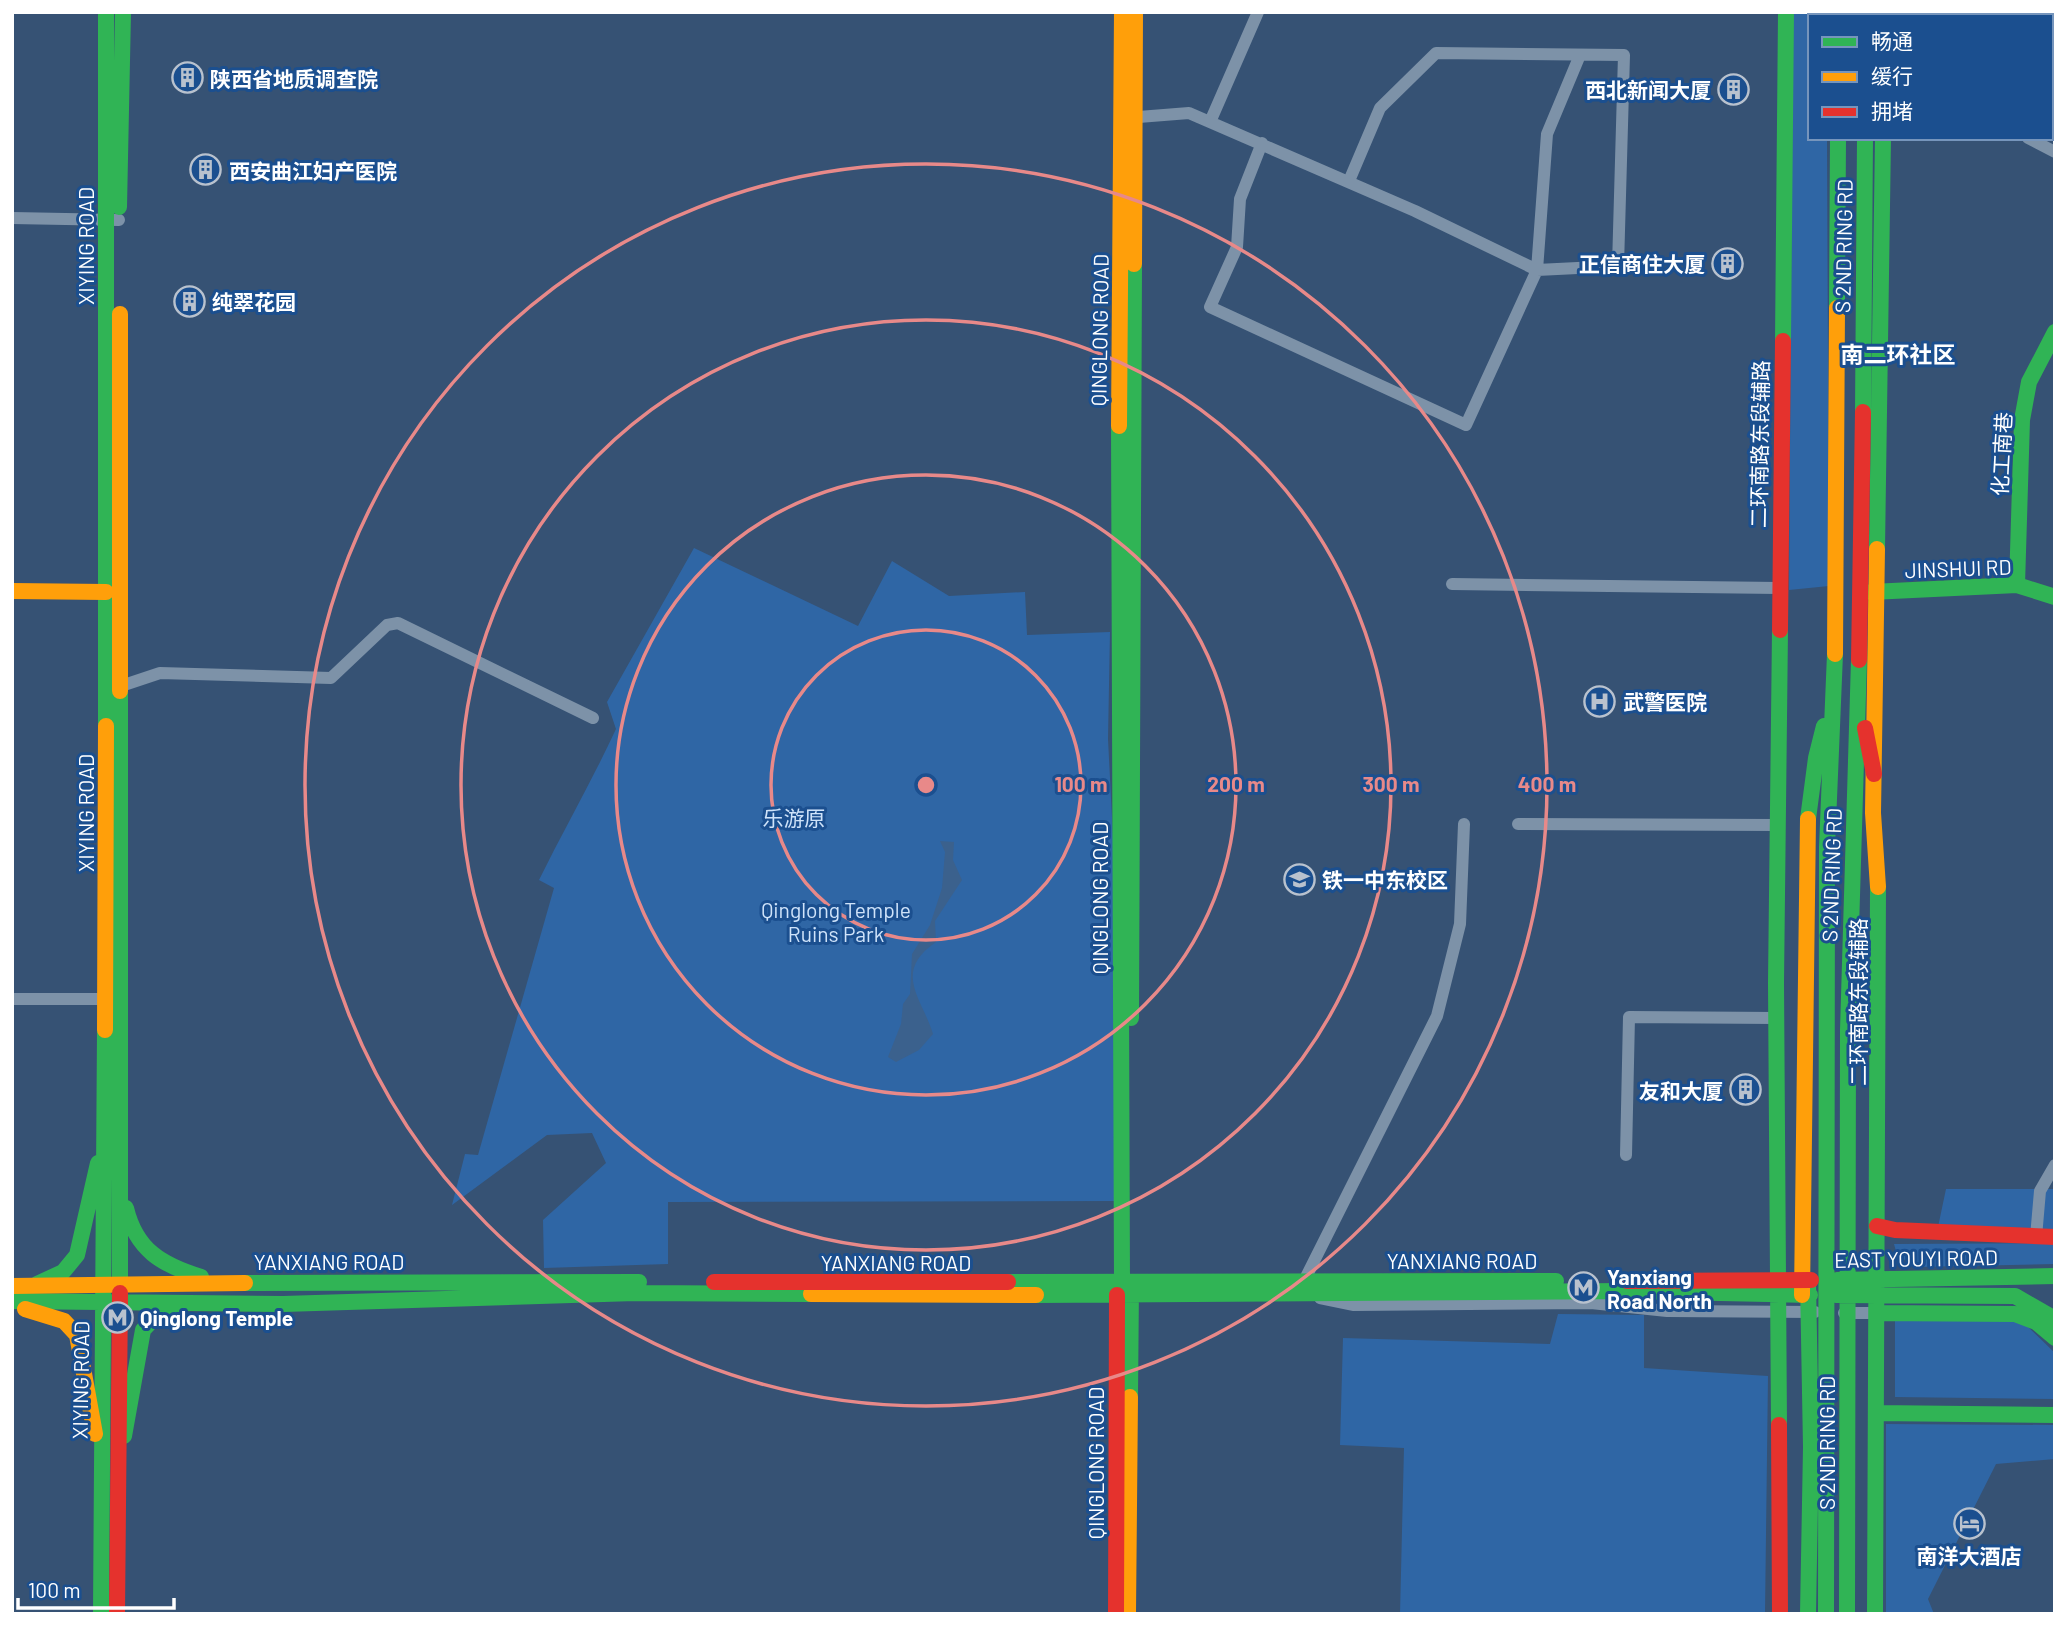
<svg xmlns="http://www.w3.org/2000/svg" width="2067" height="1626" font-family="Barlow,'Noto Sans SC',sans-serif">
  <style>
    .green { fill: #2f66a5 }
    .water { fill: #3b618d }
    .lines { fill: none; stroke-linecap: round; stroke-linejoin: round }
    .street { stroke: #7d92a8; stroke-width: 12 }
    .fast { stroke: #30b455; stroke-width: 16 }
    .slow { stroke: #ff9f0a; stroke-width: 16 }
    .jam { stroke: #e5322d; stroke-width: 16 }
    .ring { fill: none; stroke: #e88989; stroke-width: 3.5 }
    .labels { text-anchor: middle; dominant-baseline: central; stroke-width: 6; stroke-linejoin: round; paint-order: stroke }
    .poi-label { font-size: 21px; font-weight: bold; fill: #fff; stroke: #1b4f8f; text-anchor: start }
    .street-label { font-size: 21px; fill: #fff; stroke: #1b4f8f }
    .park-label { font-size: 21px; fill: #cfe3fa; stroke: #1b4f8f }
    .neighbourhood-label { font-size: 23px; font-weight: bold; fill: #fff; stroke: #1b4f8f }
    .centre { fill: #e88989; stroke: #1b4f8f; stroke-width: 3.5 }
    .ring-label { font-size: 21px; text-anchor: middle; font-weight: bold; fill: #e88989; stroke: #1b4f8f; stroke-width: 6; stroke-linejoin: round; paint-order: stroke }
  </style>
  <rect width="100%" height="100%" fill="#365274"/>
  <!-- green -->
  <path class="green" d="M 1793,12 L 1826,12 L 1826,16 L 1810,16 L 1810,138 L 1827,138 L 1829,586 L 1789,590 Z
    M 694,548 L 858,626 L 892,561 L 949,596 L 1025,592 L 1027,635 L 1110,632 L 1108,739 L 1118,935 L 1114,1201 L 668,1202 L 668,1264 L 544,1268 L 543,1220 L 606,1163 L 592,1133 L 547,1135 L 452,1205 L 465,1154 L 478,1155 L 554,888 L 539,880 C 564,829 592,781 616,729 L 607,702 Z
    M 1946,1189 L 2055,1189 L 2055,1230 L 1938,1227 Z
    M 2055,1243 L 2055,1264 L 1916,1267 L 1897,1255 L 1894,1244 Z
    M 1977,1311 L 2025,1324 L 2055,1353 L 2055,1399 L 1895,1397 L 1895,1314 Z
    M 1558,1314 L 1644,1315 L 1644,1368 L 1768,1376 L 1765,1614 L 1400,1614 L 1404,1448 L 1340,1445 L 1343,1338 L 1550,1344 Z
    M 1886,1424 L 2055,1425 L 2055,1459 L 1996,1464 L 1928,1599 L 1934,1614 L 1886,1614 Z"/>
  <!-- water -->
  <path class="water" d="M 940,841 L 954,842 L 953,860 L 962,880 L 935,921 L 936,942 C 892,972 922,998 933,1034 L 919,1050 L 896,1062 L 888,1057 L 901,1024 L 903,1004 L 910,994 L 912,954 L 930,925 L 942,888 L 945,852 Z"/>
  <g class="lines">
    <!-- street -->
    <path class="street" d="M 1126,118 L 1189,113 L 1415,211 L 1537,270 L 1618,266 L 1624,55 L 1436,53 L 1380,108 L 1349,181
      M 1210,122 L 1258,12
      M 2028,138 L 2055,152
      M 1262,143 L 1240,199 L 1237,247 L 1210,307 L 1466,425 L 1537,270 L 1547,134 L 1580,55
      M 12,218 L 119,220
      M 1452,584 L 1779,588
      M 121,686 L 160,673 L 331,678 L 387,625 L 398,623 L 593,718
      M 1518,824 L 1777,825
      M 12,999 L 106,999
      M 1626,1155 L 1629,1017 L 1776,1018
      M 2036,1237 L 2040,1191 L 2055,1165
      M 1304,1281 L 1437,1016 L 1460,924 L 1464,824
      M 1320,1298 L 1354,1305 L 1591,1303 L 1667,1311 L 1815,1312
      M 1844,1313 L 1877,1313"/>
    <!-- fast -->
    <path class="fast" d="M 106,12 L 106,726
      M 1839,12 L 1839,16
      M 1866,12 L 1866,16
      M 1884,12 L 1884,16
      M 119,207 L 123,12
      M 1837,308 L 1838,138
      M 1783,341 L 1786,12
      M 1863,412 L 1865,138
      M 1877,549 L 1883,138
      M 2017,585 L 2022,420 L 2029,382 L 2055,332
      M 1871,592 L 2017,585 L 2055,597
      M 1808,819 L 1816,758 L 1824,726
      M 1131,1018 L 1134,264
      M 126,1208 C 136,1250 162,1265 201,1277
      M 1837,1280 L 2055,1276
      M 1008,1282 L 1556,1281
      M 1808,1282 L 1811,1447 L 1808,1614
      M 245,1283 L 639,1282
      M 37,1284 L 63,1272 L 77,1255 L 98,1163
      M 120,1293 L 120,691
      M 1036,1295 L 1625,1291 L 1810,1295
      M 1117,1295 L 1122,1283 L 1119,426
      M 1836,1295 L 2015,1296 L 2055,1319
      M 12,1301 L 283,1304 L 635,1293 L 811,1294
      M 1877,1313 L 2015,1314 L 2036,1322 L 2055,1338
      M 1130,1397 L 1131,1285
      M 1876,1413 L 2055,1415
      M 1779,1425 L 1776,983 L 1780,630
      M 124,1436 L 143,1330 L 156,1316 L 182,1306
      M 101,1614 L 105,1030
      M 1826,1614 L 1827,847 L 1835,654
      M 1847,1614 L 1848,1030 L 1859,660
      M 1875,1614 L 1878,887"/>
    <!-- slow -->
    <path class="slow" d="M 1134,264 L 1135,12
      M 120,314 L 120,691
      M 1119,426 L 1122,12
      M 1877,549 L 1873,813 L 1878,887
      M 12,591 L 106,592
      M 1835,654 L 1837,308
      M 105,1030 L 106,726
      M 12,1286 L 245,1283
      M 811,1294 L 1036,1295
      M 1802,1295 L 1808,819
      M 25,1309 L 64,1321 L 77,1335 L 95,1434
      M 1128,1614 L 1130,1397"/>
    <!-- jam -->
    <path class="jam" d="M 1780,630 L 1783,341
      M 1859,660 L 1863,412
      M 1865,728 L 1874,774
      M 1877,1226 L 1895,1230 L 2055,1237
      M 1627,1281 L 1811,1280
      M 714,1282 L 1008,1282
      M 1779,1425 L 1780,1614
      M 117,1614 L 120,1293
      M 1116,1614 L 1117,1295"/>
  </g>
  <!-- distance rings -->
  <g class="ring">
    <circle cx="926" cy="785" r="155"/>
    <circle cx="926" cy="785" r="310"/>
    <circle cx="926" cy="785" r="465"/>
    <circle cx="926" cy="785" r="621"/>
  </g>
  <!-- icons -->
  <defs>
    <symbol id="building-ring" viewBox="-11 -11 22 22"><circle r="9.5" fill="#1b4f8f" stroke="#b9c2ce" stroke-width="1.5"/><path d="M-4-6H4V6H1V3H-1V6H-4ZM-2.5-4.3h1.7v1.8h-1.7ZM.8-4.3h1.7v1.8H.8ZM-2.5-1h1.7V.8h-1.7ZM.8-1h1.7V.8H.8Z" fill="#b9c2ce"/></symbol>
    <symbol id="hospital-ring" viewBox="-11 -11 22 22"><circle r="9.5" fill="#1b4f8f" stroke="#b9c2ce" stroke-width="1.5"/><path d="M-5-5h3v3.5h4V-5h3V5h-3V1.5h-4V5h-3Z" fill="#b9c2ce"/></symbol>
    <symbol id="school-ring" viewBox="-11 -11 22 22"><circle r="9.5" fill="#1b4f8f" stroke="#b9c2ce" stroke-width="1.5"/><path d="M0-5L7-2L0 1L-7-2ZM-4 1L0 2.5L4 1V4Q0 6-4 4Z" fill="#b9c2ce"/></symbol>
    <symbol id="metro-ring" viewBox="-11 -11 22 22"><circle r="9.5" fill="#1b4f8f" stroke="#b9c2ce" stroke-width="1.5"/><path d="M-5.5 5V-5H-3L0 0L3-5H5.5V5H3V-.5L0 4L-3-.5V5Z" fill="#b9c2ce"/></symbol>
    <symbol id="hotel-ring" viewBox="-11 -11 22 22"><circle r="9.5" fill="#1b4f8f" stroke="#b9c2ce" stroke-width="1.5"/><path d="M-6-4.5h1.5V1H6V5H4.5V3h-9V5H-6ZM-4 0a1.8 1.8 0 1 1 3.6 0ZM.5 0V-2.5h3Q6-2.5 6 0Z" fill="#b9c2ce"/></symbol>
  </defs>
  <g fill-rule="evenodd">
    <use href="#building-ring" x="170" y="60" width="35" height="35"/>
    <use href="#building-ring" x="1716" y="72" width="35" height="35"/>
    <use href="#building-ring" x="188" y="152" width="35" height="35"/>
    <use href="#building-ring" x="1710" y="246" width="35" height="35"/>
    <use href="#building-ring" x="172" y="284" width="35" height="35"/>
    <use href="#hospital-ring" x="1582" y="684" width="35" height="35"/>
    <use href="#school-ring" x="1282" y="862" width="35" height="35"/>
    <use href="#building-ring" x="1728" y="1072" width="35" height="35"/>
    <use href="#metro-ring" x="1566" y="1270" width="35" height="35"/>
    <use href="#metro-ring" x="100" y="1300" width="35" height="35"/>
    <use href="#hotel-ring" x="1952" y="1506" width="35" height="35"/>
  </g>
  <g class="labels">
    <!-- poi labels -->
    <g class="poi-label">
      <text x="210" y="78">陕西省地质调查院</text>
      <text x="1711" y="89" text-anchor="end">西北新闻大厦</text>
      <text x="229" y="170">西安曲江妇产医院</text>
      <text x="1705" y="263" text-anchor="end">正信商住大厦</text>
      <text x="212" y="301">纯翠花园</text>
      <text x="1623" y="701">武警医院</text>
      <text x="1322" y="879">铁一中东校区</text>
      <text x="1723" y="1090" text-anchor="end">友和大厦</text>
      <text x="1607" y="1276">Yanxiang<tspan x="1607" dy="24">Road North</tspan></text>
      <text x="140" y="1317">Qinglong Temple</text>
      <text x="1969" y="1555" text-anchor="middle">南洋大酒店</text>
    </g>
    <!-- street labels -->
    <g class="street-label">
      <text transform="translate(85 246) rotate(-90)">XIYING ROAD</text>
      <text transform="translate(1843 246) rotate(-89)">S 2ND RING RD</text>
      <text transform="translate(1099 330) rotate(-89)">QINGLONG ROAD</text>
      <text transform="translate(1759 444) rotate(-89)">二环南路东段辅路</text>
      <text transform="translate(2001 454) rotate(-87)">化工南巷</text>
      <text transform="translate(1958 568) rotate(-2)">JINSHUI RD</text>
      <text transform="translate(85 813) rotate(-90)">XIYING ROAD</text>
      <text transform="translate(1831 875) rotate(-88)">S 2ND RING RD</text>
      <text transform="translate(1099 898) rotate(-90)">QINGLONG ROAD</text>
      <text transform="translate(1857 1002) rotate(-90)">二环南路东段辅路</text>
      <text transform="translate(1916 1258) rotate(-1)">EAST YOUYI ROAD</text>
      <text x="1462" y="1260">YANXIANG ROAD</text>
      <text x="329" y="1261">YANXIANG ROAD</text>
      <text x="896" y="1262">YANXIANG ROAD</text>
      <text transform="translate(80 1380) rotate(-89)">XIYING ROAD</text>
      <text transform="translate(1826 1443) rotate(-90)">S 2ND RING RD</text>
      <text transform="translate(1095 1463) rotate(-90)">QINGLONG ROAD</text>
    </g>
    <!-- park labels -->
    <g class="park-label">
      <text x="794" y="817">乐游原</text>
      <text x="836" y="909">Qinglong Temple<tspan x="836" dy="24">Ruins Park</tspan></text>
    </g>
    <!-- neighbourhood labels -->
    <g class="neighbourhood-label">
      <text x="1898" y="354">南二环社区</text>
    </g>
  </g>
  <circle cx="926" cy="785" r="10" class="centre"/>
  <g class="ring-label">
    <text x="1081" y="792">100 m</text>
    <text x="1236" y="792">200 m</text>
    <text x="1391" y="792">300 m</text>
    <text x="1547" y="792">400 m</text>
  </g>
  <!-- border -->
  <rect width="2067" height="1626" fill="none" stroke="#ffffff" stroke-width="28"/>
  <!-- legend -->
  <rect x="1808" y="14" width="245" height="126" fill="#1b4f8f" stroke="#7695bc" stroke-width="2"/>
  <rect x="1822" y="37" width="35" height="10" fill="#30b455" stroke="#7695bc" stroke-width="2"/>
  <text x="1871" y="49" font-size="21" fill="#ffffff">畅通</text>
  <rect x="1822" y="72" width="35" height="10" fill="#ff9f0a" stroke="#7695bc" stroke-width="2"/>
  <text x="1871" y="84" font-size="21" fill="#ffffff">缓行</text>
  <rect x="1822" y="107" width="35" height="10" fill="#e5322d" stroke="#7695bc" stroke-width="2"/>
  <text x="1871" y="119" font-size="21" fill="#ffffff">拥堵</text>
  <!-- scale -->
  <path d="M18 1598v10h156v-10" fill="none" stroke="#ffffff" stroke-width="3.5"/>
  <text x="28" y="1598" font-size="21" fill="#ffffff" stroke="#1b4f8f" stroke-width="5" paint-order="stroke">100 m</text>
</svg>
